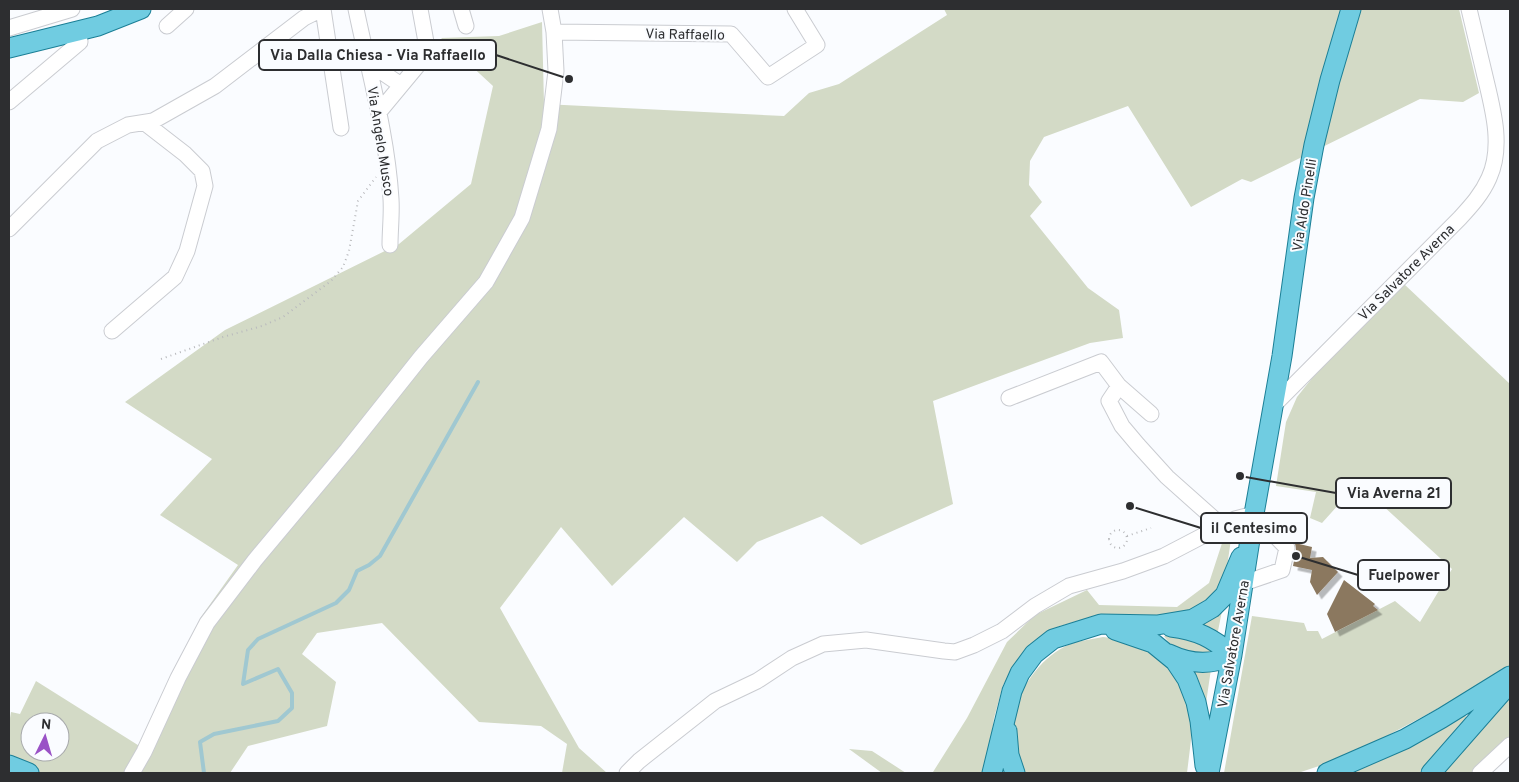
<svg xmlns="http://www.w3.org/2000/svg" width="1519" height="782" font-family="Overpass,sans-serif">
<defs>
<filter id="shadow"><feDropShadow dx="4.5" dy="4.5" stdDeviation="0" flood-color="#0004"/></filter>
</defs>
<rect width="100%" height="100%" fill="#fafcff"/>
<path fill="#d3dac6" fill-rule="evenodd" d="M944 9H1459L1479 93 1463 102 1420 99 1251 182 1242 179 1191 207 1128 106 1044 137 1030 161 1029 185 1042 202 1030 216 1088 288 1119 310 1123 338 1090 343 933 401 953 504 861 545 822 516 757 542 737 562 684 517 612 586 561 527 500 608 579 748 607 773H562L567 744 541 726 479 722 382 623 317 633 302 654 336 682 327 726 248 746 230 773H9V724L11 712 20 714 36 681 141 747 167 689 201 617 238 565 160 515 212 459 125 402 225 330 399 244 471 184 493 86 441 38 499 36 542 22 544 104 784 116 809 93 839 84 947 15ZM30 722H60V752H30Z
M1404 284 1510 384V665L1454 700 1349 756 1298 773H1224L1252 616 1304 623 1307 631H1318L1322 639 1395 601 1420 622 1452 569 1358 483 1322 523 1310 518 1316 492 1276 486 1286 422 1297 397 1317 372Z
M1226 531 1232 532 1226 574 1210 603 1187 615 1157 619 1116 616 1088 618 1060 626 1040 638 1019 660 1003 685 994 718 986 773H929L933 772 967 718 1007 642 1035 615 1087 590 1099 605 1177 607 1209 583Z
M1222 611 1217 636 1196 626Z
M1182 635 1205 644 1211 652C1202 658 1179 653 1172 646 1169 643 1166 639 1164 636Z
M1103 637 1127 640 1147 648 1167 663 1188 695 1192 732 1187 773H1018C1014 755 1011 738 1014 720 1017 688 1045 651 1076 642 1085 640 1094 639 1103 637Z
M1187 667 1211 669 1205 710Z
M1510 691V740L1476 773H1438Z
M1464 715 1468 718 1426 773H1347L1369 764Z
M849 749 872 751 906 773H882Z"/>
<g fill="none" stroke-linecap="round" stroke-linejoin="round">
<path stroke="#a0c8d1" stroke-width="4" d="M204 773 200 742 214 734 278 721 292 708V693L278 669 243 684 248 650 258 639 336 603 349 590 357 571 369 565 380 556 478 382"/>
</g>
<path fill="#8b785e" filter="url(#shadow)" d="M1295 543 1312 547 1310 558 1323 557 1338 572 1317 595 1310 582 1312 570 1293 566 1296 550Z
M1344 580 1375 604 1373 606 1378 610 1335 632 1327 614Z"/>
<g fill="none" stroke-linecap="round" stroke-linejoin="round">
<g stroke="#caccd1" stroke-width="17">
<path id="minor" d="M323 9 341 128
M356 9C369 72 387 134 391 199 392 214 390 230 390 245
M461 9 466 26
M167 26 186 9
M9 28 72 9
M554 32 731 34 768 77 817 45 795 9
M367 62 401 85
M9 102 80 42 79 31
M379 112 428 53 420 9
M9 229 97 141 128 125 153 121 215 86 304 18 322 9
M112 331 175 277 187 251 205 186 202 171 185 154 145 123
M1119 386 1109 401 1122 426 1138 445 1167 477 1222 526
M1009 398 1101 362 1119 386 1151 414
M1273 406 1460 218C1471 206 1482 194 1489 178 1504 145 1492 106 1484 72 1479 51 1474 30 1469 9
M132 773 144 752 178 678 207 623 255 560 347 450 421 357 486 282 522 218 549 129 556 71 554 32 550 9
M627 773 639 761 715 701 757 681 792 658 823 644 866 640 944 651 955 652 974 645 1002 631 1035 606 1069 586 1123 571 1164 556 1235 519 1254 514 1287 548 1282 570 1244 583
M1480 773 1510 745"/>
</g>
<g stroke="#1b7f96" stroke-width="21">
<path id="major" d="M9 48 98 26 141 9
M1171 627C1197 630 1213 638 1232 655
M1115 630 1153 643 1175 661 1187 679 1196 702 1200 721 1205 766
M1169 654C1190 664 1211 666 1232 655
M1007 731 1009 755 1015 773
M9 765 29 773
M992 773 1012 691 1020 673 1034 654 1053 639 1101 624 1157 625 1193 619 1212 608 1225 595 1241 557
M1209 773 1232 655 1254 514 1282 356 1304 198 1314 145 1330 80 1351 9
M1327 773 1405 739 1442 718 1510 676
M1431 773 1509 684"/>
</g>
<path stroke="#b9babd" stroke-width="2" stroke-dasharray="1 4" stroke-linecap="butt" d="M161 359 223 337 262 326 283 317 331 281 343 267 349 251 358 201 376 177
M1109 539a9 9 0 1 1 18 0a9 9 0 1 1-18 0Z
M1127 536 1151 528"/>
<use href="#minor" stroke="#fff" stroke-width="15"/>
<use href="#major" stroke="#70cce1" stroke-width="19"/>
</g>
<g text-anchor="middle" stroke-width="4" stroke-linejoin="round" paint-order="stroke">
<g font-size="14" fill="#2d2e30" stroke="#fafcff">
<text transform="translate(685 34) rotate(1)" y="5">Via Raffaello</text>
<text transform="translate(381 141) rotate(81)" y="5">Via Angelo Musco</text>
<text transform="translate(1304 205) rotate(-81)" y="5">Via Aldo Pinelli</text>
<text transform="translate(1406 272) rotate(-45)" y="5">Via Salvatore Averna</text>
<text transform="translate(1233 644) rotate(-80)" y="5">Via Salvatore Averna</text>
</g>
</g>
<path fill="none" stroke="#2d2e30" stroke-width="2" d="M569 79L496 55M1240 476L1336 493M1130 506L1201 528M1296 556L1358 575"/>
<g fill="#2d2e30" stroke="#fafcff" stroke-width="2">
<circle cx="569" cy="79" r="5"/>
<circle cx="1240" cy="476" r="5"/>
<circle cx="1130" cy="506" r="5"/>
<circle cx="1296" cy="556" r="5"/>
</g>
<g fill="#fafcff" stroke="#2d2e30" stroke-width="2">
<rect x="259" y="40" width="237" height="30" rx="5"/>
<rect x="1336" y="478" width="115" height="30" rx="5"/>
<rect x="1201" y="513" width="106" height="30" rx="5"/>
<rect x="1358" y="560" width="91" height="30" rx="5"/>
</g>
<g font-size="15" text-anchor="middle" font-weight="bold" fill="#2d2e30">
<text x="378" y="60">Via Dalla Chiesa - Via Raffaello</text>
<text x="1394" y="498">Via Averna 21</text>
<text x="1254" y="533">il Centesimo</text>
<text x="1404" y="580">Fuelpower</text>
</g>
<rect width="1519" height="782" fill="none" stroke="#2d2e30" stroke-width="20"/>
<g transform="translate(45 737) rotate(5)"><circle r="24" fill="#fafcff" stroke="#a8aaac"/>
<path d="M0-4L9 19L0 12L-9 19Z" fill="#9a52c6"/>
<text y="-8" font-size="14" font-weight="bold" text-anchor="middle" fill="#2d2e30">N</text>
</g>
</svg>
